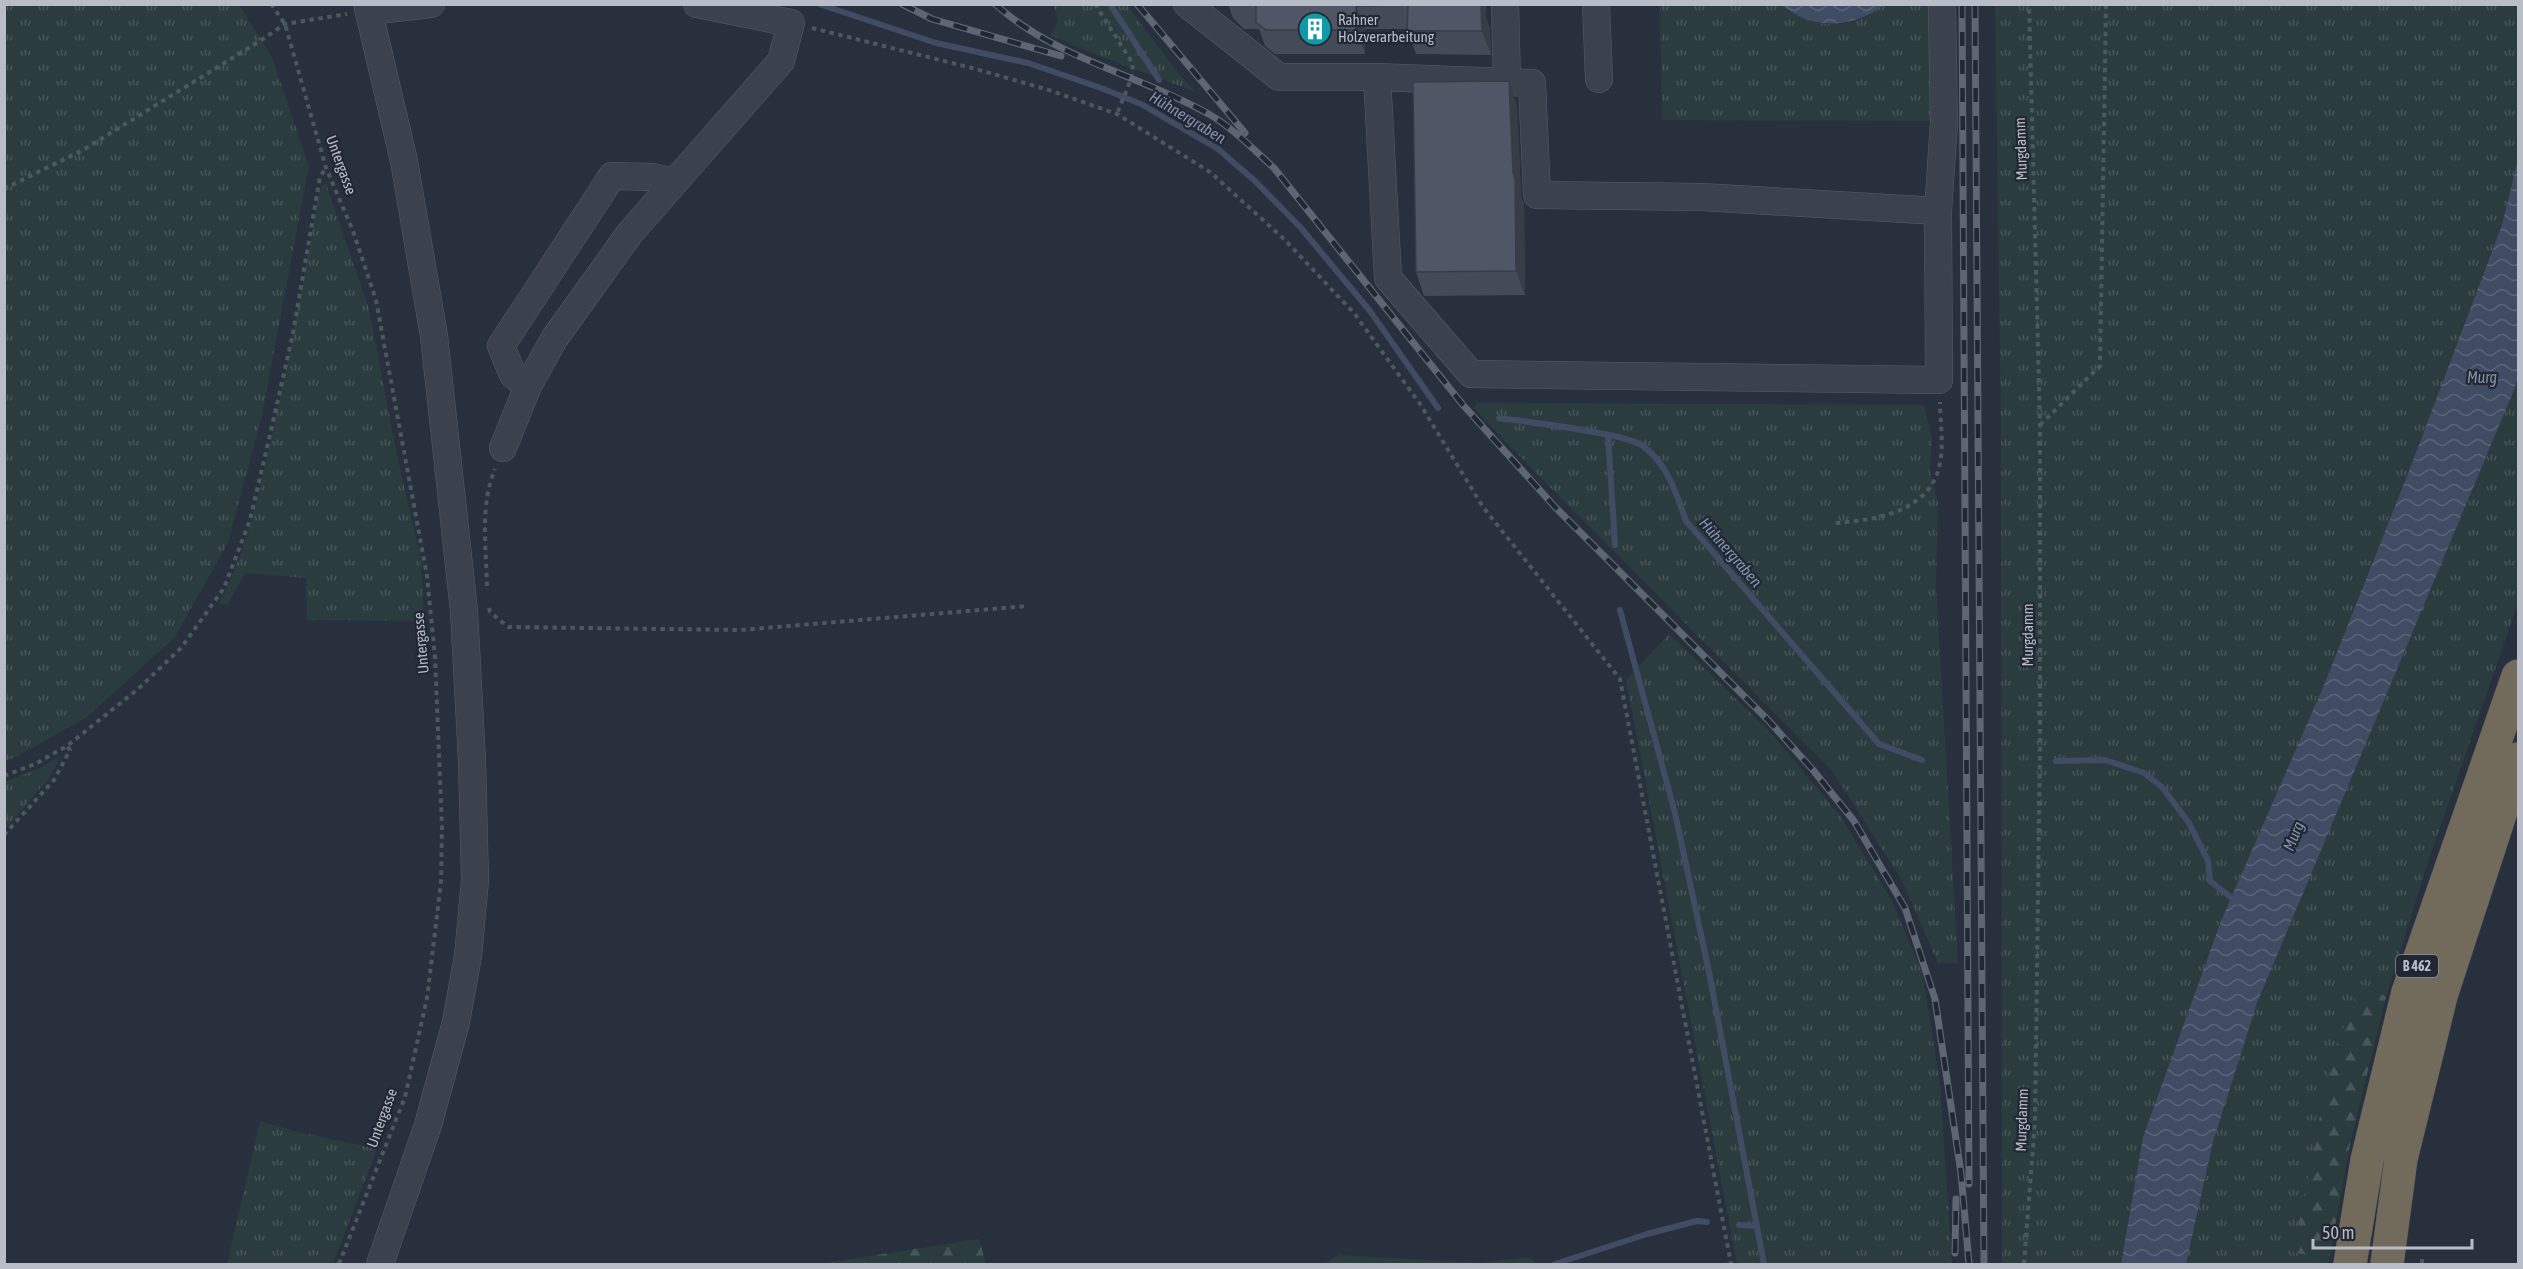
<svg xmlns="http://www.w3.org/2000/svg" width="2523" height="1269" font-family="'Asap Condensed',sans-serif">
<defs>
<pattern id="grass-tufts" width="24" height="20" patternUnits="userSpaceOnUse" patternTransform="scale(1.5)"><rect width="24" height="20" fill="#2b3c3f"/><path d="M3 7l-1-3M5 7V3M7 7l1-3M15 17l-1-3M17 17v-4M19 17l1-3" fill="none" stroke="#485659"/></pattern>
<pattern id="forest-firs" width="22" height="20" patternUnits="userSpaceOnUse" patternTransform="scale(1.5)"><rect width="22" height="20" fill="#2b3c3f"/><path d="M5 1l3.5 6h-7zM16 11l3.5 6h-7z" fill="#485659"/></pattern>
<pattern id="water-waves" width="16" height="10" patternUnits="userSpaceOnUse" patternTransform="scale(1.5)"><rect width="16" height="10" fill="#404c64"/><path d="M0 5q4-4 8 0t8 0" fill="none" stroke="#5a6479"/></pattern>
</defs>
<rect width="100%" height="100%" fill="#282f3d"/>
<path fill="url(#grass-tufts)" d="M5 4 239 5 272 57 309 166 262 415 228 543 174 638 87 717 16 757 5 761Z
M1054 5H1127L1178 73 1196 92 1086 51 1051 35 1058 20Z
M1660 5H1782C1805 24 1836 30 1864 18 1871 15 1877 7 1883 5 1892 2 1924 5 1935 5L1936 121 1662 120Z
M1995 5H2518V159L2502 225 2409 471 2324 685 2221 921 2143 1137 2121 1264H2002L2001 426Z
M326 184 369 309 396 450 421 560 424 621 307 620 306 578 245 573 228 604H219C249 546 261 484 275 422 292 343 306 264 321 185Z
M2518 377V603L2426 868 2386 997 2360 984 2293 1252 2329 1260 2328 1264H2186L2213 1142 2257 1003Z
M1477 403 1924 405 1932 439 1930 472 1938 502 1936 585 1958 963H1938L1901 879 1833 772 1536 473 1474 408Z
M1669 634 1771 733 1841 817 1891 899 1922 972 1940 1083 1952 1264H1737L1626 680Z
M61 755 50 777 5 829V782L42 767Z
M260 1121 294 1131 377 1149 333 1264H227Z
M1339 1255 1481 1263 1530 1257 1537 1264H1324Z"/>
<path fill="url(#forest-firs)" d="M2360 984 2386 997 2351 1140 2329 1260 2293 1252 2331 1060Z
M979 1239 986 1264H819Z"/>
<path fill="url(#water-waves)" d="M1782 5H1884C1853 29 1813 31 1782 5Z
M2518 159V377L2514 390 2257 1003 2213 1142 2186 1264H2121L2143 1137 2221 921 2324 685 2409 471 2502 225Z"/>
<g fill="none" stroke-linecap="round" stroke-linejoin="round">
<path stroke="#404c64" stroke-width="6" d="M819 4 936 43 1028 63 1101 88 1141 104 1218 149 1255 181 1301 228 1370 311 1438 408
M1110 4 1159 80
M1499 418C1526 422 1626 433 1643 446 1668 465 1676 493 1686 521L1879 744 1922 760
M1608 435 1615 545
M1620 610 1675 813 1709 972 1764 1264
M2056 761 2105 760 2144 773 2162 787 2189 823 2208 861 2210 881 2237 902
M1739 1225 1757 1226
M1555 1264 1647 1234 1697 1221 1707 1222"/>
<g stroke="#575d68" stroke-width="28">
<path id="minor" d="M367 4 404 161 434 336 464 611 472 761 475 880 468 956 456 1022 428 1125 380 1264
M1187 4 1279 77H1377L1532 83 1537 195 1702 197 1938 211
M1505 4 1507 82
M1596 4 1599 79
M369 11 431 4
M1377 77 1388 278 1471 374 1939 380 1938 211 1944 122 1942 4
M528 386 513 375 501 346 612 176 653 177 674 182
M503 448 528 386 554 339 630 233 781 61 791 23 697 4"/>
</g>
<g stroke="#444a55" stroke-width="34">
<path id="highway" d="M2350 1264 2367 1160 2408 992 2518 676
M2387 1264 2401 1159 2441 996 2518 759"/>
</g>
<path stroke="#4a595d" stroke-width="4" stroke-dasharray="4.5 4.5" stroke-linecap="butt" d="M271 4 285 24 326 168 353 231 376 300 427 576 435 657 442 827 441 882 427 998 405 1097 339 1264
M1095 4 1133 64 1131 79 1117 114
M812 28 972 68 1049 90 1117 114 1210 172 1284 239 1354 313 1420 404 1483 507 1620 679 1731 1264
M4 189 83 150 260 41 285 24 347 14
M2040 425 2100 366 2106 4
M1836 523C1878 520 1931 511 1940 463 1944 443 1940 421 1940 402
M487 586C486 548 480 504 495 469
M489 608 490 612 508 627 740 630 1028 606
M4 776 35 764 67 746 138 689 181 648 224 588 250 520 272 426 293 333 320 177 326 168
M4 835 54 780 70 750 67 746
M2422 1259V1264
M2024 1264 2035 1121 2040 743V425L2029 4"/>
<use href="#minor" stroke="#3c424d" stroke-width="27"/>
<use href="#highway" stroke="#726a5a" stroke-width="33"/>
<g stroke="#5e6674" stroke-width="7">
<path id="rail" d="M902 4 932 19 1061 56
M995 4C1056 59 1137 74 1207 113 1232 127 1253 149 1274 168L1463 405 1555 507 1768 720 1813 770 1854 821 1905 908 1935 999 1961 1173 1969 1264
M1137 4 1245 133
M1962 4 1969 1184
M1975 4 1984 1264
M1955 1253 1956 1199"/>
</g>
<use href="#rail" stroke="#212733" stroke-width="4.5" stroke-dasharray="14" stroke-linecap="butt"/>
</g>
<path fill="#444b58" d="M1228 4H1486V18L1490 29 1491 55 1416 54 1407 29H1365V54H1275L1265 46 1259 29H1244L1233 18Z
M1517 105 1521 196 1524 204 1525 295 1424 296 1416 272Z"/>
<path fill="#373d47" d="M1477 4H1486V18L1490 29 1491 55 1482 31Z
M1356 6 1365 29V54L1356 30Z
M1509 81 1517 105 1521 196 1524 204 1525 295 1516 271Z"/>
<path fill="#4f5766" stroke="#373d47" stroke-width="1.5" d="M1234 4H1477V5H1481L1482 31H1407L1408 5 1356 6V30H1266L1256 22V5H1235Z
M1509 81 1513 172 1515 180 1516 271 1416 272 1413 82Z"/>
<defs>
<g id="building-disc" transform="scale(1.725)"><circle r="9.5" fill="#0f9aa8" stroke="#212733"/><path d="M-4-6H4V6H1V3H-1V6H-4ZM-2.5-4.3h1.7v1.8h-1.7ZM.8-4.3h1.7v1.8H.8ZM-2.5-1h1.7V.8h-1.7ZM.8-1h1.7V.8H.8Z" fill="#fff"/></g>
</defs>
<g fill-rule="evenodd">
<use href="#building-disc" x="1315" y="29"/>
</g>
<g text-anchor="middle" stroke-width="4.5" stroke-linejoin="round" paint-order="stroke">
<rect fill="#212733" stroke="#8b909b" stroke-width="1.5" x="2396" y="955" width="42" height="22" rx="4.5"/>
<g font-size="14" font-weight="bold" fill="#b8bdc8">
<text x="2417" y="971">B 462</text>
</g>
<g font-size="15" fill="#b8bdc8" stroke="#212733" text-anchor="start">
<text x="1338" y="25">Rahner<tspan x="1338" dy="17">Holzverarbeitung</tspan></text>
</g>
<g font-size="15" fill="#b8bdc8" stroke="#212733">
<text transform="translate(2021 149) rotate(-92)" y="5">Murgdamm</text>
<text transform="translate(341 165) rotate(70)" y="5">Untergasse</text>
<text transform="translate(2028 635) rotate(-90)" y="5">Murgdamm</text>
<text transform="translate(421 643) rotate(-95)" y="5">Untergasse</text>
<text transform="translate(382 1118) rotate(-70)" y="5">Untergasse</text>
<text transform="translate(2022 1120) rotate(-88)" y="5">Murgdamm</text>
</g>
<g font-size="16" font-style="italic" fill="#8391ac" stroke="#212733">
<text transform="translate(1188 117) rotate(31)" y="6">Hühnergraben</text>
<text x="2482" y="383">Murg</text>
<text transform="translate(1731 552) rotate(49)" y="6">Hühnergraben</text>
<text transform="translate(2293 836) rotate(-68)" y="6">Murg</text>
</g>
</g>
<rect width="2523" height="1269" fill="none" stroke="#b8bdc8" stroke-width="12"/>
<path d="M2313 1239v9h159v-9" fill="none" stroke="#b8bdc8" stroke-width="3"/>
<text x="2322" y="1239" font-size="18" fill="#b8bdc8" stroke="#212733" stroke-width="4.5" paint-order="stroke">50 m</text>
</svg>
